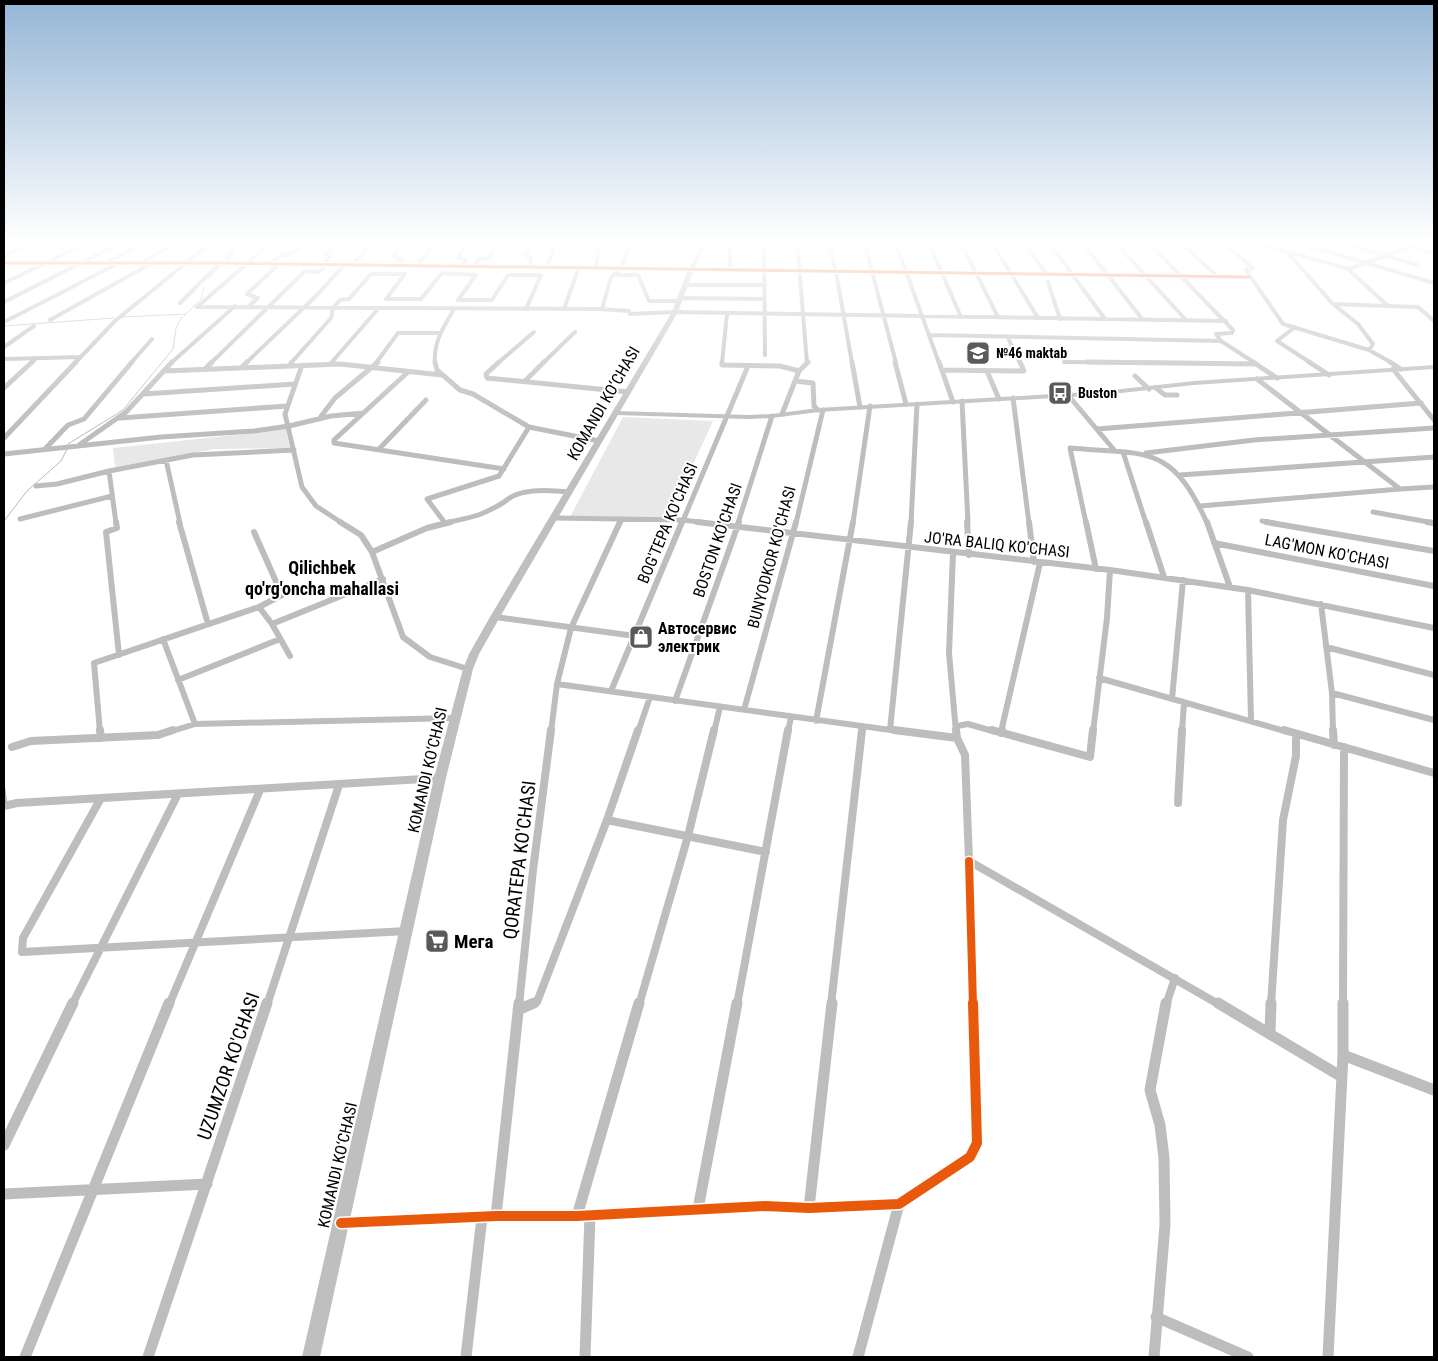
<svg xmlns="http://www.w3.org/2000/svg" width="1438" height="1361" font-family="'Roboto Condensed',sans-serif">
<rect width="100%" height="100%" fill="#fff"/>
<path fill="#e8e8e8" d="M623 417 713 421 669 517H570Z
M285 427 290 448 215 449 115 467 113 448 263 432Z"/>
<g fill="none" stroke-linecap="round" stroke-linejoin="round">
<path stroke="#bababa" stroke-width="1" d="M223 262 232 241
M209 279 220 265
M184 316 201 299 204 287
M123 317 186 314
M4 326 114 318
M68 444 123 410 173 349 176 328 182 317
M4 521 27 491 61 461 67 449"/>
<path stroke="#bababa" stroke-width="2" d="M4 671V687"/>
<path stroke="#bababa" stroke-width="2.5" d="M4 788 6 802"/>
<path stroke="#bdbdbd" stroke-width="4" d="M797 241 807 363
M864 241 896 363
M895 241 939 363
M928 241 961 317
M960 241 998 317
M991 241 1038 318
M1024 241 1046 274
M1050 241V244L1105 319
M1081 241 1143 320
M1114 241 1186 320
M1147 241 1233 330 1232 333 1216 334 1221 341 1255 363
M1179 241 1217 276
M1221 241 1253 268 1246 270 1283 324 1369 350 1392 363
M1251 241 1348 269 1387 305
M1292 241 1434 283
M1335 241 1418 265
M1395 241 1434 253
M829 245 836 272 852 363
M1288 253 1333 304 1358 324 1373 344 1369 350
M4 263H226L1250 277
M106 263 146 241
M141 263 179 241
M226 263 235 246V241
M271 263 280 256 295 252 306 241
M324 264 329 257 326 254 338 241
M353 264 375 241
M397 265 403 259 393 256 406 241
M417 265 437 241
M462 266 466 260 458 257 469 241
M475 266 479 259 489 258 501 241
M529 267 531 258 526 255 532 241
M547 267 556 241
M596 267 600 241
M1348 269 1414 246
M730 271V244L739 243V241
M615 275H638L649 301H680
M1048 282 1060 319
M4 283 91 241
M685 285H765
M681 298 765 299
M386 299H421L442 273 476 275 458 300
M458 300H492L508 275H541L526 309
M4 302 124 241
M180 303 220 263
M1333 304 1418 307 1434 321
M249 306 258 298 247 294 279 264
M197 307 599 309 629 311 630 314 675 312 1226 321
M197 307 273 241
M564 309 579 267
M602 309 611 277 622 267 631 241
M50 320 152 263
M4 322 117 264
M1295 327 1277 341 1311 363
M929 335 1221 341
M1007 336 1020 363
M4 347 34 326
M765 355 764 245 771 241
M4 359 81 357
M1064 362 1207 363
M31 363 36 359
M75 363 115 321 213 241
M131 363 152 339
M171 363 235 306
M211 363 305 271 319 272 326 264
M246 363 315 297 345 264
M291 363 331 318 333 308 340 300 349 299 371 274H405L386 299
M331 363 378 309
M376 363 398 333H440
M435 363C433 343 444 326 454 309
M498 363 534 332
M543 363 575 332
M722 363 727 314"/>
<path stroke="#bdbdbd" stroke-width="5" d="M435 362 437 370 460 390 473 394 529 427 599 441
M499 362 486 374 487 378 628 392
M722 362V365L780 366 799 371
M852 362 860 407
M895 362 906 404
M939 362 953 402
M1087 362 1256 364
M1253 362 1277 378
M1309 362 1329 375
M1390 362 1401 369
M331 364 333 362
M290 365 292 362
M302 365 285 414 302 487 316 506 342 523
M242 367 247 362
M205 369 212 362
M1393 369 1434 420
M942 370 1024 371 1020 362
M164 371 340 364 442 375
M987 371 999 399
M408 372 334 440V443L504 469
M1135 376 1149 389
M525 381 544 362
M795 381 813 383 814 406 818 410
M4 388 32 362
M1156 388 1165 395H1177
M144 394 295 384
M1068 395 1115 451
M1013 398 1029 523
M962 401 968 523
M782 414 799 371 808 362
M120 418 287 406
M319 419 335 398 378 362
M1097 429 1421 403
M4 438 76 362
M79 445 126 412 172 362
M45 449 68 425 84 419 132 362
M379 449 426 400
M1123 452 1146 523
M1146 453 1254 440 1434 428
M4 454 161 437 254 431 289 426 331 416 363 413
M166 460 180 523
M109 471 116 523
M1180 475 1434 457
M36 486 57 484 109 471 193 455 294 450
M1400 489 1434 487
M1200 506 1400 489 1257 379
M1373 512 1434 523
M554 518 683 520 707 523
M20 519 112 496
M1262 521 1274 523
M445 523 427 499 499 476 529 427
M446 523C458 520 470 518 481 514 490 510 500 506 508 499 522 488 552 490 569 492
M620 523 621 520
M682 523 748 366
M738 523 772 416
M796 523 823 410
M853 523 870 406
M911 523 917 404
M1086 523 1070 448C1147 455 1171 443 1207 523"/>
<path stroke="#bdbdbd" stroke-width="6" d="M116 522 117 528 106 532 119 655
M179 522 208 624
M340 522 361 535 372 552 403 637 430 657 468 669
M697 522 1110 570 1248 590 1434 628
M967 522 969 555
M1029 522 1034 562
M1086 522 1096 569
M1146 522 1164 577
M1207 522 1230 587
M1266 522 1434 551
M1427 522 1434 523
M1214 543 1434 586
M372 552 427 528 451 522
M953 553 949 653 956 732
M1248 590 1251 721
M1321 604 1332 693 1333 732
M259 607 272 624 290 656
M495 617 635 636
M272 624 383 579
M163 639 195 724
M1326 647 1434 675
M1099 678 1288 732
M178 680 280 639
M557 684 905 732
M611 691 682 522
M1332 693 1434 720
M1172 699 1183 580
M675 701 739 522
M744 710 796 522
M816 721 853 522
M957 726 968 724 996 732
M890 730 911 522
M100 732 94 663 259 607 282 595 254 532
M169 732 195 724 455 718
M551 732 557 684 571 628 620 522
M638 732 650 697
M714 732 720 707
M788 732 791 717
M861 732 862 727
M1001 732 1040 563
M1093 732 1107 618 1110 570
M1182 732 1184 703"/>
<path stroke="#bdbdbd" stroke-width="8" d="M100 730 101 738
M894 730 957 738
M956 730 957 738 965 755 969 861 1220 1005
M992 730 1090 757 1093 730
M1284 730 1434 773
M1333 730 1334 745
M1001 733 1002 730
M12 747 31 741 158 735 173 730
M101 798 23 938 22 952 407 931
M1178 803 1182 730
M4 806 17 803 440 778
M607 820 766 852
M969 861 973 1005
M72 1005 178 794
M169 1005 260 790
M267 1005 339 785
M519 1005 533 870 551 730
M531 1005 537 1002 607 820 638 730
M639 1005 688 836 714 730
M737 1005 788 730
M831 1005 862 730
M1166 1005 1175 978
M1271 1005 1283 820 1296 756V734
M1343 1005 1344 747"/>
<path stroke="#bdbdbd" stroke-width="11" d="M1218 1003 1342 1077
M518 1010 534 1003
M1270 1033 1271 1003
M1343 1055 1434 1090
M4 1145 73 1003
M4 1194 207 1184
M809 1208 832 1003
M698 1209 737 1003
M496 1216 519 1003
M577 1216 639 1003
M341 1223 496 1216H577L765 1206 809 1208 899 1204 970 1157 977 1143 973 1003
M1156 1317 1248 1357
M25 1357 169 1003
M148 1357 267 1003
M466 1357 482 1217
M585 1357 590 1215
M858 1357 899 1204
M1154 1357 1165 1225 1164 1158 1160 1125 1150 1090 1166 1003
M1328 1357 1343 1055V1003"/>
<path fill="#bdbdbd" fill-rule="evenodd" d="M1434 365V369L1194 385 1103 395 818 412 772 418 748 419 616 415 613 413 616 411 748 415 772 414 818 408 1103 391 1194 381Z"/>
<path fill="#bfbfbf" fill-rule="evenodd" d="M33 241H39L4 258V255Z
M705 241H709L694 269 678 312 500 617 479 654 473 669 446 778 320 1357H302L434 778 463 669 469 654 490 617 672 312 688 269Z"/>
<g stroke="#fff" stroke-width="5">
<path id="cycleway-far2" d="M4 263H226L1250 277"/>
</g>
<g stroke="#fff" stroke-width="11">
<path id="cycleway-far1" d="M969 861 973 1005"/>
</g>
<g stroke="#fff" stroke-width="13">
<path id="cycleway" d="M341 1223 496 1216H577L765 1206 809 1208 899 1204 970 1157 977 1143 973 1003"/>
</g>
<use href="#cycleway-far2" stroke="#e8590c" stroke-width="3"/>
<use href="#cycleway-far1" stroke="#e8590c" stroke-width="8"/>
<use href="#cycleway" stroke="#e8590c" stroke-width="10"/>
</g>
<linearGradient id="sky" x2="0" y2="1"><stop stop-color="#95b6d6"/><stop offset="0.56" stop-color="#fff"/><stop offset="1" stop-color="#fff" stop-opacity="0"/></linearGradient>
<rect width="1438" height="431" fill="url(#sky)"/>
<defs>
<g id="school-square" transform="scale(1.25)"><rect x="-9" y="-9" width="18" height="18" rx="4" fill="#595959" stroke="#fff"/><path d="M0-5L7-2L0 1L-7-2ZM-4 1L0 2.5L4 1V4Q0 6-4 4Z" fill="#fff"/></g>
<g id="bus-square" transform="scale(1.25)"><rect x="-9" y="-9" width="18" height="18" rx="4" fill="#595959" stroke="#fff"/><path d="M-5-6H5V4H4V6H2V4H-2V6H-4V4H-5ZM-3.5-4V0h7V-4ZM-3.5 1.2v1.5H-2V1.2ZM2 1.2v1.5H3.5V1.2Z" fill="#fff"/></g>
<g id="shop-square" transform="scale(1.25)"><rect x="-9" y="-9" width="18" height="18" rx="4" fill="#595959" stroke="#fff"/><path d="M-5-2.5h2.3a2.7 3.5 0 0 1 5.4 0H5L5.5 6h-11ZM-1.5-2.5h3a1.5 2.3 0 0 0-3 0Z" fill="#fff"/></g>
<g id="supermarket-square" transform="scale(1.25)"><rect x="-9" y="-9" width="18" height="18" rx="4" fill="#595959" stroke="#fff"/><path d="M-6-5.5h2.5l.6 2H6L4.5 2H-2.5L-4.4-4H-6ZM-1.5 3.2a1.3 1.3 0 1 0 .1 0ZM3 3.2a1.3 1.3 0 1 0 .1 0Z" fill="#fff"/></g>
</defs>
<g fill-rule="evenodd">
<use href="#school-square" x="978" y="353"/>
<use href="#bus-square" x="1060" y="393"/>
<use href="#shop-square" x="641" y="637"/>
<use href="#supermarket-square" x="437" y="941"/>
</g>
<g text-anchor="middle" stroke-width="4" stroke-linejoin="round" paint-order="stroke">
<g font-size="14" font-weight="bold" fill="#000" stroke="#fff" text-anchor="start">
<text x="996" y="358">№46 maktab</text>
<text x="1078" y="398">Buston</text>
</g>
<g font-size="16" fill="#000" stroke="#fff">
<text transform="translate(603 403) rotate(-60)" y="6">KOMANDI KO‘CHASI</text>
<text transform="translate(667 523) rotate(-67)" y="6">BOG'TEPA KO'CHASI</text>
<text transform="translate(717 540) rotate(-71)" y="6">BOSTON KO'CHASI</text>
<text transform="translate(997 544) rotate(6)" y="6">JO'RA BALIQ KO'CHASI</text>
<text transform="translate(1327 551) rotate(11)" y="6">LAG'MON KO'CHASI</text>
<text transform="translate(771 557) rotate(-75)" y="6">BUNYODKOR KO'CHASI</text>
<text transform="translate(427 770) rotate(-77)" y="6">KOMANDI KO‘CHASI</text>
<text transform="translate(337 1165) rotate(-77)" y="6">KOMANDI KO‘CHASI</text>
</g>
<g font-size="16" font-weight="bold" fill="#000" stroke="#fff" text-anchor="start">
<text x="658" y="634">Автосервис<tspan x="658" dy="18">электрик</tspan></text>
</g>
<g font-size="18" font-weight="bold" fill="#000" stroke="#fff">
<text x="322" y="574">Qilichbek<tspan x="322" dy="21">qo'rg'oncha mahallasi</tspan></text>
</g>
<g font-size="19" fill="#000" stroke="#fff">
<text transform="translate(519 860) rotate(-83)" y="7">QORATEPA KO'CHASI</text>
<text transform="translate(228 1066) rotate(-71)" y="7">UZUMZOR KO'CHASI</text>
</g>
<g font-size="19" font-weight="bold" fill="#000" stroke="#fff" text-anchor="start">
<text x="454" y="948">Мега</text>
</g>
</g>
<rect width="1438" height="1361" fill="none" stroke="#000000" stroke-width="10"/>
</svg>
